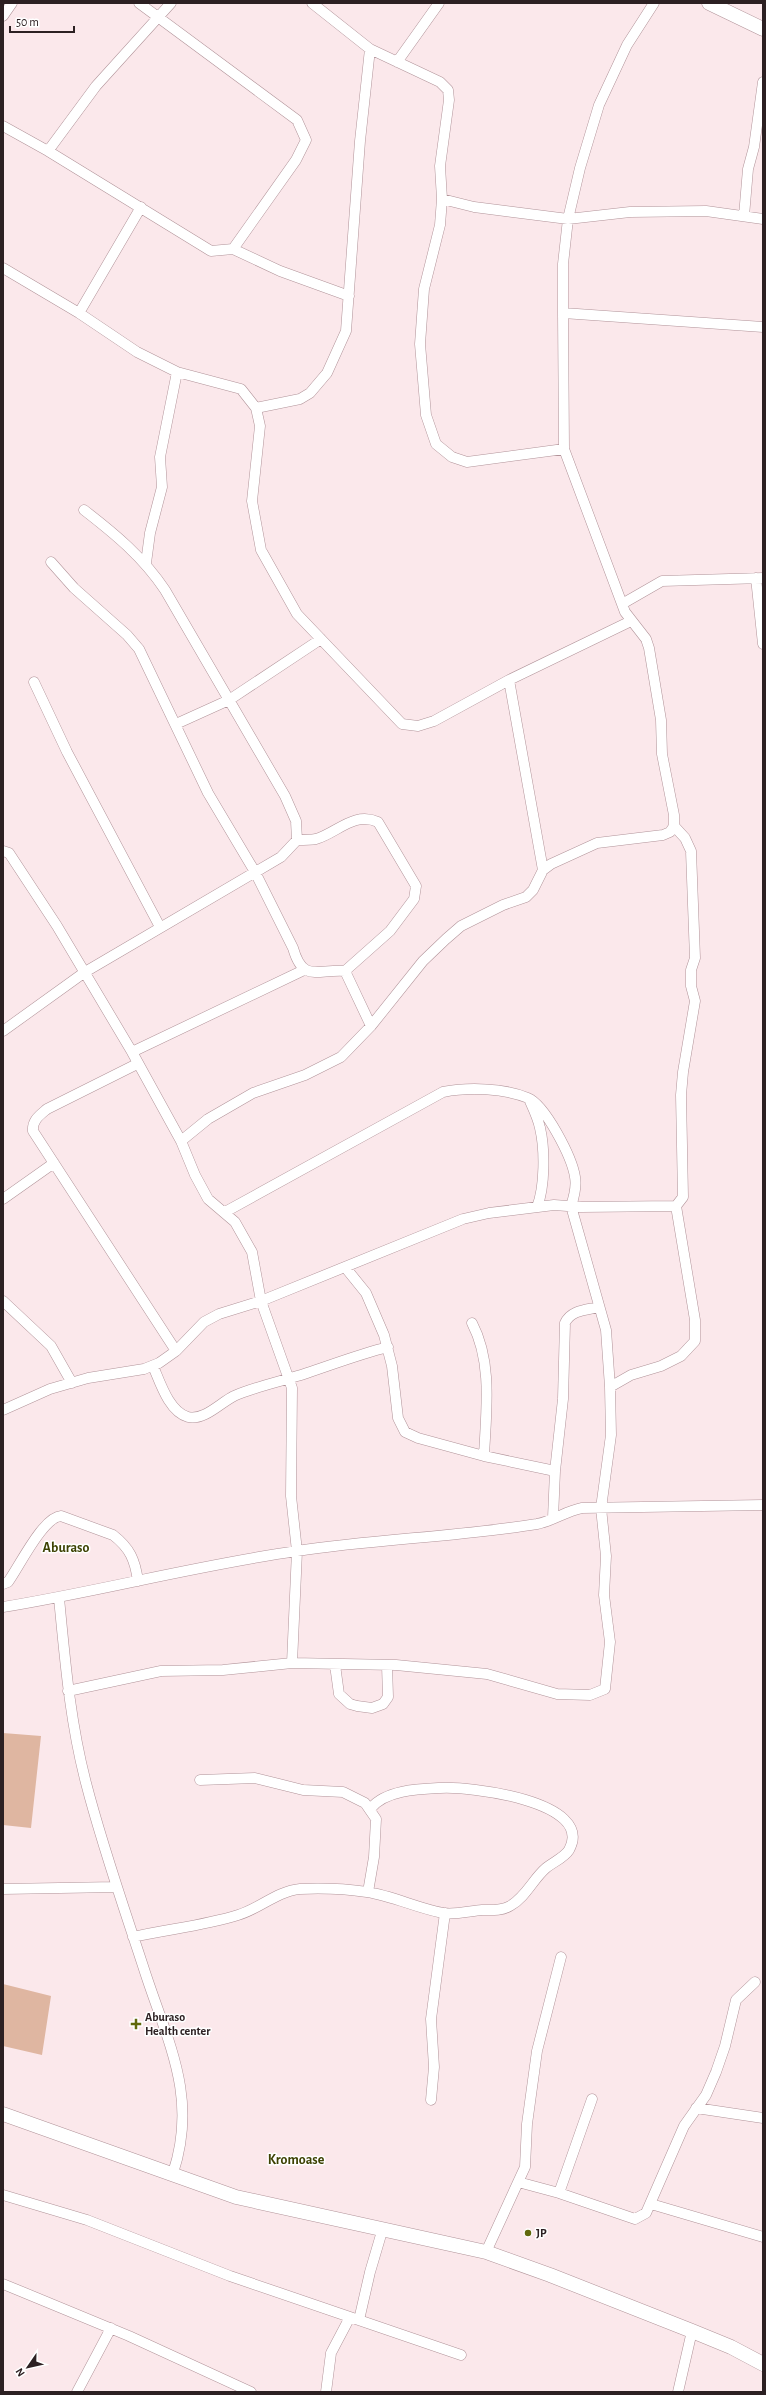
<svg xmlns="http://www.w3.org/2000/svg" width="766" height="2395" font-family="'Alegreya Sans',sans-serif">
<rect width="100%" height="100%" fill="#fbe8eb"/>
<path fill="#dfb6a1" d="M3 1733 41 1736 31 1828 3 1825Z
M3 1984 51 1996 42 2055 3 2046Z"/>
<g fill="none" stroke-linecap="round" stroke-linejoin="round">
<g stroke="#b19399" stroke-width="11">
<path id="street" d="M139 3 297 120 306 140 296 160 233 249
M312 3 370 49 440 82 448 90 449 100 440 166 442 199 440 225 424 289 420 344 426 415 436 444 452 457 467 462 564 449
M3 16 12 3
M397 62 439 3
M3 126 48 151 211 251 233 249 280 271 349 296
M48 151 96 86 171 3
M442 199 474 207 568 219 630 212 706 211 763 219
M744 216 748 169 754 147 763 82
M3 268 79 313 137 352 177 372 241 389 256 408 260 426 252 501 261 550 297 614 402 724 418 726 434 721 509 680 631 621
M79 313 141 207
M563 313 763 327
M256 408 300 399 310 393 327 373 346 331 360 141 370 49
M51 562 74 588 127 635 139 649 208 793 255 872 293 948C303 983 317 969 345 971L371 1026
M146 563 150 533 162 487 160 457 177 372
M756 578 763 644
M622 604 662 581 763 578
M509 680 543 870
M34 682 67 752 160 927
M176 724 229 700 321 639
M297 840C303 840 310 840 316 839 337 833 354 811 378 822L416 886 414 899 390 931 345 971
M3 851 9 853 57 926 132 1052 181 1141 195 1175 208 1199 235 1222 252 1252 261 1301 292 1388 291 1496 297 1551 292 1663
M3 1031 85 972 281 857 297 840 296 821 285 796 165 590C143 557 115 534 84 510
M132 1052 304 970
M137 1064 47 1109C40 1115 32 1120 33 1131L176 1351
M529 1099C533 1108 538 1118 540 1128 545 1149 545 1187 537 1207
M181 1141 208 1119 253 1093 305 1075 341 1057 371 1026 423 961 446 939 461 926 503 905 526 897 533 890 543 870 551 864 597 843 663 835 670 832 674 826V815L662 754 661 720 649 648 646 639 625 612 564 449 563 313V264L568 219 580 168 599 105 627 45 654 3
M3 1199 54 1163
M345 1267 366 1293 384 1335 392 1366 398 1418 405 1432 418 1438 484 1456 555 1471 553 1518
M3 1301 51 1346 72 1383
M472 1323C493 1363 486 1412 484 1456
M153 1366C160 1382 169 1412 188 1417 204 1421 220 1403 234 1396 257 1386 283 1381 307 1373 334 1364 360 1354 388 1347
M610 1387 631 1375 661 1366 681 1356 695 1341V1320L676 1206
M3 1410 50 1389 88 1378 144 1369 159 1363 176 1351 204 1322 219 1314 261 1301 463 1219 489 1213 554 1205 581 1207 676 1206 683 1197 681 1095 683 1072 695 1001 691 986V970L695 958 691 851 685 838 674 826
M555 1471 563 1399 565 1323C571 1310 586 1310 599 1307
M3 1584 8 1582C19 1567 43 1517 61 1516L113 1535C130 1548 135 1560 138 1581
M59 1598C65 1660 70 1722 86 1783 102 1845 123 1905 143 1966 166 2039 199 2095 173 2173
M3 1607C101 1591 198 1565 297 1551 376 1539 457 1537 537 1524 553 1521 566 1511 582 1508L763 1505
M335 1665 339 1694 350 1704 357 1706 372 1708 383 1704 388 1697 387 1665
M68 1691 161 1671 223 1670 292 1663 396 1665 487 1674 557 1694 590 1695 605 1689 610 1642 604 1595 606 1556 601 1508 611 1435 610 1387 606 1330 571 1206C574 1197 577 1187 575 1177 572 1157 545 1105 528 1098 504 1088 468 1087 443 1092L225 1212
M200 1780 255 1778 303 1790 343 1792 365 1803 376 1819 374 1857 368 1892
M3 1889 116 1887
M133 1937C168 1929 203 1926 238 1915 259 1909 277 1891 300 1889 321 1888 346 1889 367 1892 393 1896 417 1908 443 1913 455 1915 470 1911 482 1910 491 1910 501 1911 510 1906 526 1897 533 1879 546 1868 553 1862 564 1858 569 1850 596 1801 468 1786 440 1788 418 1789 386 1790 371 1808
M431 2100 434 2067 431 2019 445 1913
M696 2108 763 2118
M518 2182 559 2193 635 2219 646 2213 684 2126 706 2095 716 2072 725 2046 736 2000 755 1982
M559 2193 592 2099
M3 2195 87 2220 230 2276 461 2355
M651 2204 763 2237
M486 2252 525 2167 527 2124 537 2051 561 1957
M3 2284 129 2336 251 2392
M359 2320 370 2272 383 2228
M77 2392 111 2328
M326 2392 331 2353 350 2317
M678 2392 692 2331"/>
</g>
<g stroke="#b19399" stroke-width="15">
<path id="secondary" d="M709 3 763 29
M3 2114 236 2197 486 2252 550 2275 692 2331 731 2347 763 2364"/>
</g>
<use href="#street" stroke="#fff" stroke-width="10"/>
<use href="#secondary" stroke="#fff" stroke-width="14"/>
</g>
<g fill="#61690c" stroke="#fff" stroke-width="1.5">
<path d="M134 2018h4v4h4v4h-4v4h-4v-4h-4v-4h4z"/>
<circle cx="528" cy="2233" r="4"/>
</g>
<g text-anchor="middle" stroke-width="3" stroke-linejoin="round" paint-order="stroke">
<g font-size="12" font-weight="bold" fill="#2c2022" stroke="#fff" text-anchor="start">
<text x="145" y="2021">Aburaso<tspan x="145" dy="14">Health center</tspan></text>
<text x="536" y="2237">JP</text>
</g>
<g font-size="14" font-weight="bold" fill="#3d4203" stroke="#fff">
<text x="66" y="1552">Aburaso</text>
<text x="296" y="2164">Kromoase</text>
</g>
</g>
<rect width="766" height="2395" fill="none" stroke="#2c2022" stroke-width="8"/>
<g transform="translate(28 2367) rotate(236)" stroke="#ffffff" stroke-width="3" paint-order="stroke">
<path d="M0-3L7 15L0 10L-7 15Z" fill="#2c2022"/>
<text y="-6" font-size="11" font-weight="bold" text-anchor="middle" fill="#2c2022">N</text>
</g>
<path d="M10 26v6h64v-6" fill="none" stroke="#2c2022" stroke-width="2"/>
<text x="16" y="26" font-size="12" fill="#2c2022" stroke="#ffffff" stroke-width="3" paint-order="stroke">50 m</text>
</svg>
